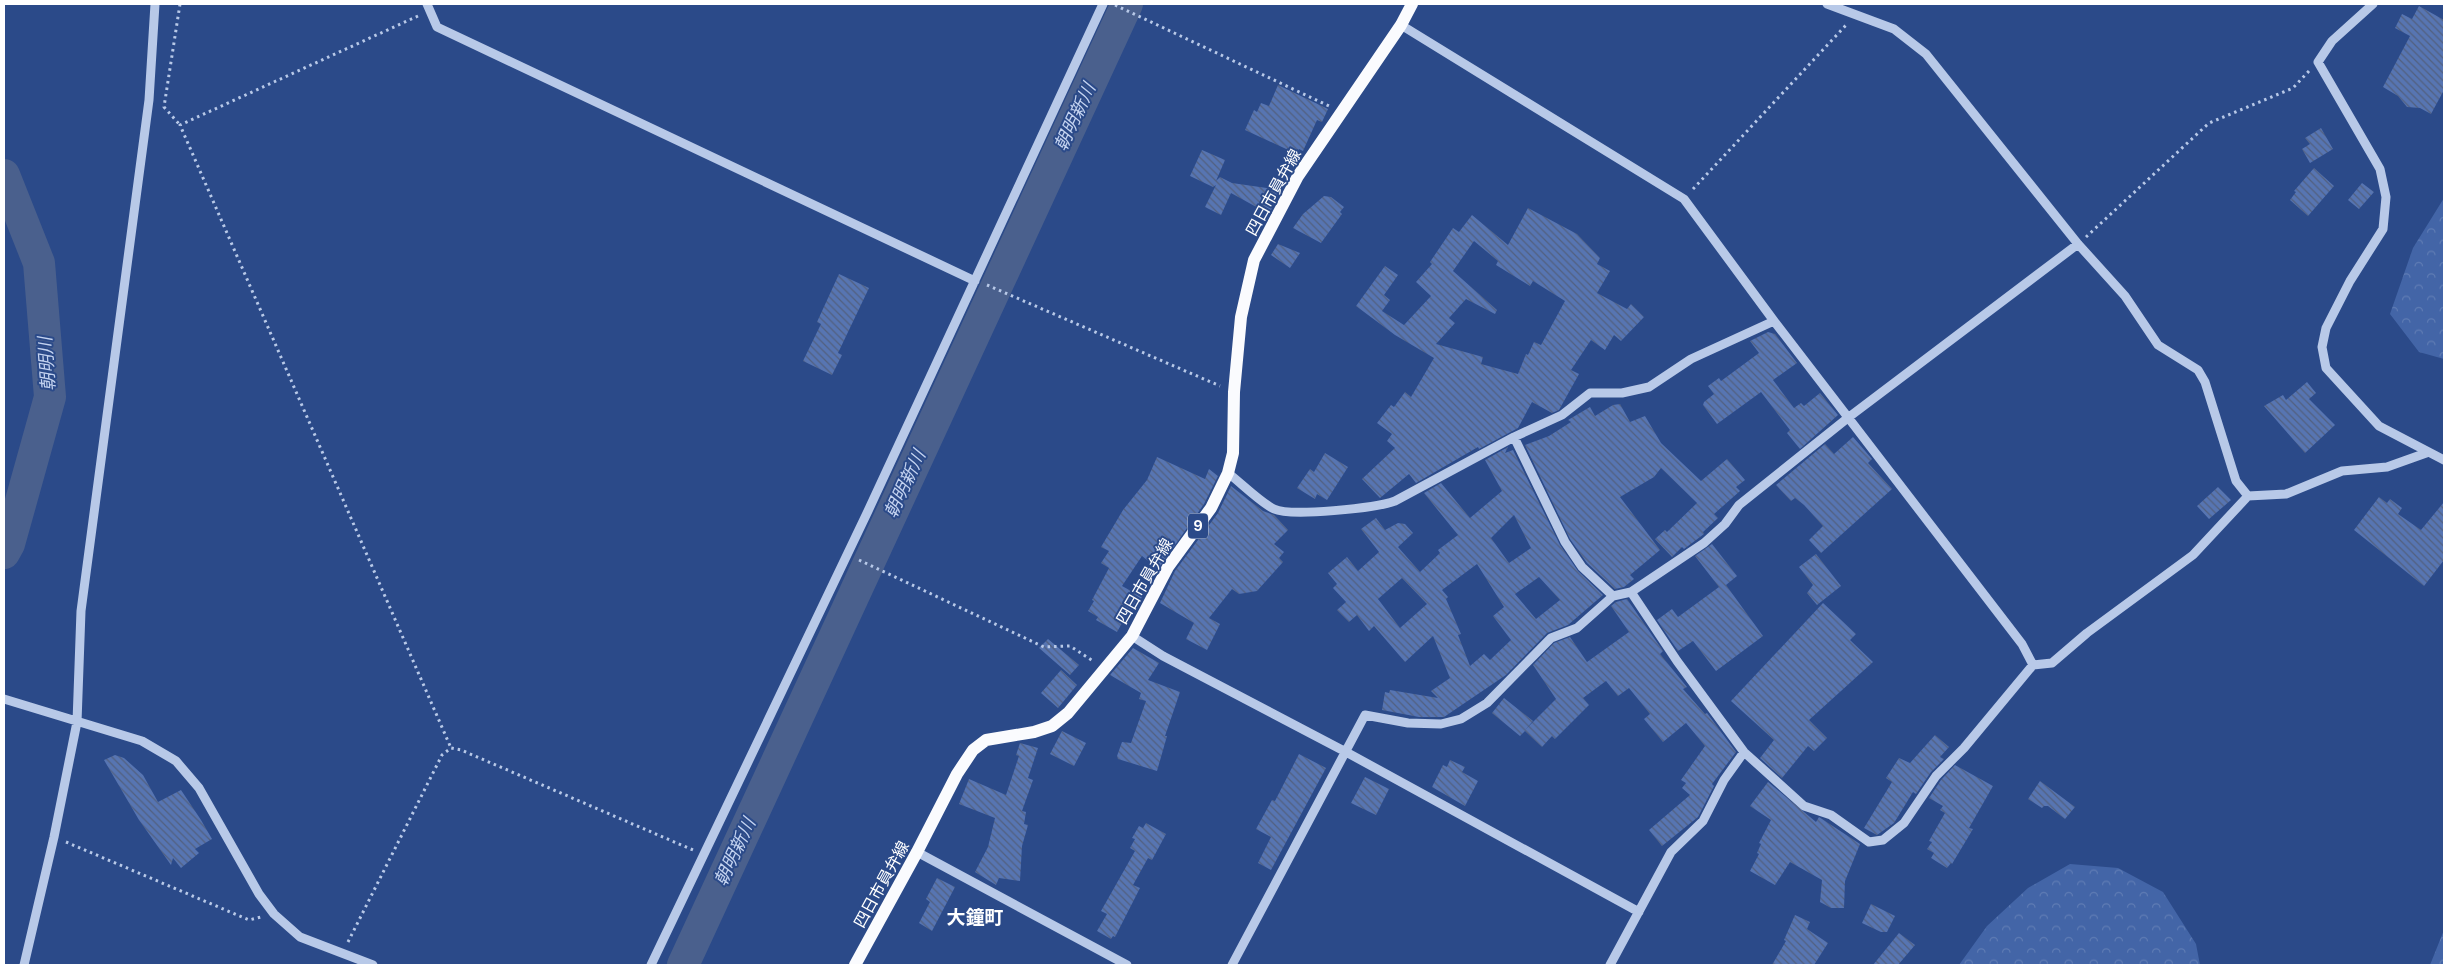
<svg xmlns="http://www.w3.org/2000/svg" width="2448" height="969" font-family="'DM Sans','Noto Sans JP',sans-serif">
<defs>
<pattern id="forest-crowns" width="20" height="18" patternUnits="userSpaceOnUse" patternTransform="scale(1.25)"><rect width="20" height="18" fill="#4365a7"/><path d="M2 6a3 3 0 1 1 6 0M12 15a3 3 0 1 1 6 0" fill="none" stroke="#5f7cb4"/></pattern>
<pattern id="building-back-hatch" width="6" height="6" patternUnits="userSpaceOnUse" patternTransform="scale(1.25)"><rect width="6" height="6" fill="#5775b2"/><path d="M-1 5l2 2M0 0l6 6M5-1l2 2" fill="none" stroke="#52607f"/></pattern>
</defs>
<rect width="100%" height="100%" fill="#2b4a89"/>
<path fill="url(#forest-crowns)" d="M2444 198V359L2419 352 2390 314 2413 248Z
M2070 864 2118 868 2163 892 2196 944 2200 965H1959L1987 926 2028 888Z
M2444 930V965H2430Z"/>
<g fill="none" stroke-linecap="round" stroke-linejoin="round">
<path stroke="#4a608d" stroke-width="32" d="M4 175 39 263 50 397 9 544 4 553
M683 965 1127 4"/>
</g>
<path fill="url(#building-back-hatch)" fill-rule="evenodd" d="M2419 6 2444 20V90L2431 114 2420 108 2407 107 2398 96 2383 87 2410 36 2395 28 2402 14 2412 19Z
M1278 85 1328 109 1322 122 1317 120 1303 151 1299 149 1297 154 1245 130 1254 110 1257 112 1261 103 1269 106Z
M2321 128 2333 149 2310 163 2302 149 2310 144 2305 138Z
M1202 150 1225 160 1216 181 1220 177 1232 183 1281 190 1269 214 1231 193 1221 215 1205 207 1216 185 1213 187 1190 176Z
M2314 168 2334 186 2308 216 2290 200 2296 192 2294 191Z
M2362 183 2374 192 2359 209 2348 200Z
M1324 196 1331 197 1344 207 1340 212 1342 214 1321 243 1293 228 1303 214Z
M1528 208 1577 234 1600 258 1597 264 1610 271 1597 293 1627 309 1631 304 1644 317 1621 341 1614 335 1605 350 1591 340 1571 370 1579 374 1559 410 1552 413 1532 402 1518 428 1479 449 1478 447 1416 483 1409 474 1380 498 1362 479 1395 448 1387 441 1392 434 1377 423 1391 405 1394 407 1405 392 1411 397 1434 358 1395 335 1356 306 1385 266 1398 275 1384 295 1390 300 1382 311 1404 325 1431 296 1416 282 1432 264 1430 262 1453 228 1459 232 1472 215 1508 245ZM1474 241 1498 261 1496 265 1530 286 1533 281 1565 301 1541 345 1534 342 1528 355 1526 354 1518 374 1481 364 1483 357 1436 344 1455 323 1449 318 1466 299 1495 314 1497 310 1453 271Z
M1278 244 1300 253 1290 268 1271 255Z
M839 274 869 288 838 353 842 355 832 375 803 361 821 324 817 322Z
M1768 332 1775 334 1797 363 1773 380 1794 408 1801 403 1804 406 1820 393 1838 415 1800 449 1787 433 1790 430 1761 392 1717 424 1703 405 1704 402 1714 394 1708 386 1719 378 1721 381 1759 353 1750 341Z
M2307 382 2316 393 2309 399 2335 425 2305 453 2264 406 2283 395 2286 400Z
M1620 404 1630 422 1645 416 1661 443 1701 481 1727 459 1745 480 1736 487 1740 491 1714 514 1718 518 1703 532 1704 534 1684 549 1682 547 1672 557 1655 539 1665 530 1667 532 1697 503 1661 468 1654 477 1620 497 1660 550 1630 575 1634 579 1624 587 1615 589 1587 563 1570 539 1525 445 1549 436 1571 422 1568 420 1590 407 1595 416 1613 405Z
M1853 437 1872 459 1868 463 1892 489 1821 553 1809 540 1823 526 1804 505 1795 498 1791 501 1776 485 1825 444 1834 454Z
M1508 447 1505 453 1513 450 1560 545 1578 571 1603 595 1568 625 1547 633 1506 675 1444 717H1419L1382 710 1385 692 1389 693 1390 690 1438 698 1431 691 1450 678 1433 636 1405 662 1374 626 1369 631 1357 615 1349 622 1337 610 1346 602 1333 588 1337 584 1328 573 1347 557 1358 571 1379 552 1361 529 1376 518 1385 530 1398 523 1405 524 1413 533 1398 547 1420 572 1440 553 1438 550 1458 535 1424 493 1441 483 1470 518 1502 491 1485 460ZM1514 515 1531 548 1509 563 1491 538ZM1477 564 1504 607 1493 616 1511 640 1490 660 1484 654 1470 666 1458 635 1461 634 1446 599 1448 597 1442 590ZM1539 577 1560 600 1536 619 1515 594ZM1402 578 1427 604 1400 628 1378 599Z
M1325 453 1348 467 1327 500 1317 494 1315 499 1297 488 1310 469 1314 472Z
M1157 457 1205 479 1209 469 1218 476 1204 504 1158 569 1142 556 1122 586 1142 597 1134 611 1130 609 1117 632 1096 620 1098 617 1088 611 1094 601 1092 600 1109 568 1101 563 1109 551 1101 547 1123 510 1147 480Z
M1231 486 1263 511 1274 515 1288 530 1274 544 1284 552 1279 558 1283 562 1257 591 1239 594 1232 589 1209 618 1220 624 1207 650 1186 639 1194 623 1160 603 1175 571 1218 513Z
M2218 487 2231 500 2209 519 2197 506Z
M2379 497 2387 503 2390 499 2402 508 2398 514 2421 530 2444 502V560L2424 586 2354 530Z
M1712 544 1737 576 1726 585 1763 636 1716 671 1693 641 1678 651 1657 620 1672 609 1678 617 1719 587 1695 556Z
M1816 554 1841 586 1817 605 1807 593 1813 585 1799 567Z
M1627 599 1663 651 1660 654 1687 687 1683 689 1705 714 1707 713 1736 752 1712 784 1714 786 1698 817 1662 846 1649 830 1690 795 1682 788 1686 783 1681 780 1705 746 1686 723 1663 742 1644 719 1650 714 1629 688 1618 696 1606 681 1583 698 1589 705 1555 739 1552 736 1542 747 1525 731 1520 736 1492 713 1504 698 1533 721 1525 730 1556 699 1533 665 1554 643 1570 637 1587 662 1629 632 1611 606 1616 602Z
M1823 603 1856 634 1850 640 1873 662 1809 720 1827 738 1814 751 1808 746 1782 778 1760 758 1774 740 1731 701Z
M1048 639 1079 665 1070 675 1039 648Z
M1133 648 1159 663 1148 680 1180 692 1165 736H1167L1157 771 1118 759 1117 756 1122 742 1131 743 1146 701 1139 699 1141 693 1110 675Z
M1061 670 1077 685 1058 708 1041 693Z
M1062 731 1086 743 1074 766 1050 754Z
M1935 735 1949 747 1940 757 1944 759 1931 772 1916 794 1913 792 1894 823 1877 835 1864 828 1892 782 1886 778 1899 758 1910 763Z
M1020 743 1038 748 1028 778 1033 780 1022 811 1026 812 1024 824 1028 825 1022 846 1020 881 999 878 996 885 975 872 988 847 995 818 959 804 969 779 1006 795 1019 756 1016 755Z
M1299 754 1326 768 1271 870 1258 863 1271 837 1256 829 1272 800 1275 801Z
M115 755 124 758 143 775 158 802 181 790 201 820 212 839 195 849 199 853 181 868 173 858 171 865 139 820 104 760Z
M1450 760 1465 767 1462 772 1478 781 1465 806 1432 787 1443 765 1447 767Z
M1955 765 1993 786 1969 828 1973 829 1952 864 1951 863 1947 868 1931 858 1934 853 1927 849 1932 842 1929 841 1945 813 1940 810 1943 806 1929 798 1941 780Z
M1365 777 1389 789 1376 815 1351 803Z
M2040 781 2075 807 2065 819 2048 806H2044L2042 808 2028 799Z
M1768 782 1816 822 1819 817 1860 844 1845 881 1844 908H1831L1820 902 1822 880 1790 862 1775 885 1750 871 1759 854 1757 853 1761 844 1759 843 1771 820 1750 806Z
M1146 823 1166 834 1152 860 1148 858 1133 885 1140 888 1115 937 1113 936 1111 939 1097 931 1107 914 1101 911 1135 851 1130 848 1135 839 1132 838 1139 826 1143 828Z
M937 878 955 887 932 931 919 923 930 902 926 899Z
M1871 904 1895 916 1887 932H1881L1862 923Z
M1795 915 1810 922 1807 929 1828 943 1814 965H1772L1786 941 1784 940Z
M1899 933 1915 945 1898 965H1873Z"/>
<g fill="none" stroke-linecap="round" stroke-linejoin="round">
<path stroke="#b8c9e8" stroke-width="3" stroke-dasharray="2.5 4" stroke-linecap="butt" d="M180 4 164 107 180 125
M1115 5 1329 106
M418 16 180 125 451 748
M1693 189 1847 24
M2086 237 2209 123 2293 88 2309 71
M987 285 1220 386
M859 560 1044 647 1070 646 1093 661
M66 842 249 920 261 917
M348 942 442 755 451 748 461 750 693 850"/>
<path stroke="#b8c9e8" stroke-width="9" d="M427 4 437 27 975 281
M1827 4 1894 29 1926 54 2078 244 2125 296 2158 345 2198 370 2205 382 2236 481 2248 496
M2373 4 2332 41 2318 62 2380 169 2386 197 2383 229 2350 281 2326 328 2322 347 2326 368 2379 426 2444 460
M1401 25 1684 199 1774 321 2022 644 2033 665
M1514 437 1565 542 1582 567 1613 596
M1228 473C1240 482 1261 503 1274 509 1291 517 1376 508 1395 501L1514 437 1562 415 1590 393H1622L1649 387 1691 359 1774 321
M1631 592 1677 661 1744 752 1804 806 1831 815 1869 842 1883 840 1904 823 1936 776 1964 748 2033 665 2052 663 2087 633 2193 555 2248 496 2286 494 2342 471 2387 467 2429 452
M1132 636 1163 656 1346 752 1639 912
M4 699 142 741 176 761 199 788 259 894 274 914 300 937 373 965
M917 852 1127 965
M24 965 54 837 77 722 81 611 149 100 155 4
M651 965 868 511 1103 4
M1232 965 1365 715 1408 723 1441 724 1461 719 1487 703 1551 638 1577 628 1613 596 1631 592 1704 543 1725 524 1739 505 1849 417 2078 244
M1610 965 1671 852 1703 821 1724 780 1744 752"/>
<path stroke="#fafbfe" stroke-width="12" d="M855 965 917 852 957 774 973 750 986 740 1034 732 1052 726 1068 713 1132 636 1168 567 1211 508 1228 473 1233 453 1234 392 1241 317 1254 260 1298 176 1401 25 1412 4"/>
</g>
<g text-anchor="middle" stroke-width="4" stroke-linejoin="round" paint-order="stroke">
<rect fill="#2b4a89" stroke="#bfc9dc" stroke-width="1" x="1188" y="513.5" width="20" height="25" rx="4"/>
<g font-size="15" font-weight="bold" fill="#fff">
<text x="1198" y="531">9</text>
</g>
<g font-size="16" fill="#fff" stroke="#2b4a89">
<text transform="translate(1273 192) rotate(-61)" y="6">四日市員弁線</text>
<text transform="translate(1144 581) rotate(-60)" y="6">四日市員弁線</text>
<text transform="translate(881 884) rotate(-61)" y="6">四日市員弁線</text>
</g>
<g font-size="18" font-style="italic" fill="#c4d3f0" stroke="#2b4a89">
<text transform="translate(1075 117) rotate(-65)" y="6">朝明新川</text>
<text transform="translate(47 364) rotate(-94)" y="6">朝明川</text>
<text transform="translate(905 484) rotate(-65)" y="6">朝明新川</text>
<text transform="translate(735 852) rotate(-65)" y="6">朝明新川</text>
</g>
<g font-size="19" font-weight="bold" fill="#fff" stroke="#2b4a89">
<text x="975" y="924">大鐘町</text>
</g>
</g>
<rect width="2448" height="969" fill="none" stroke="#ffffff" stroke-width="10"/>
</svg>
